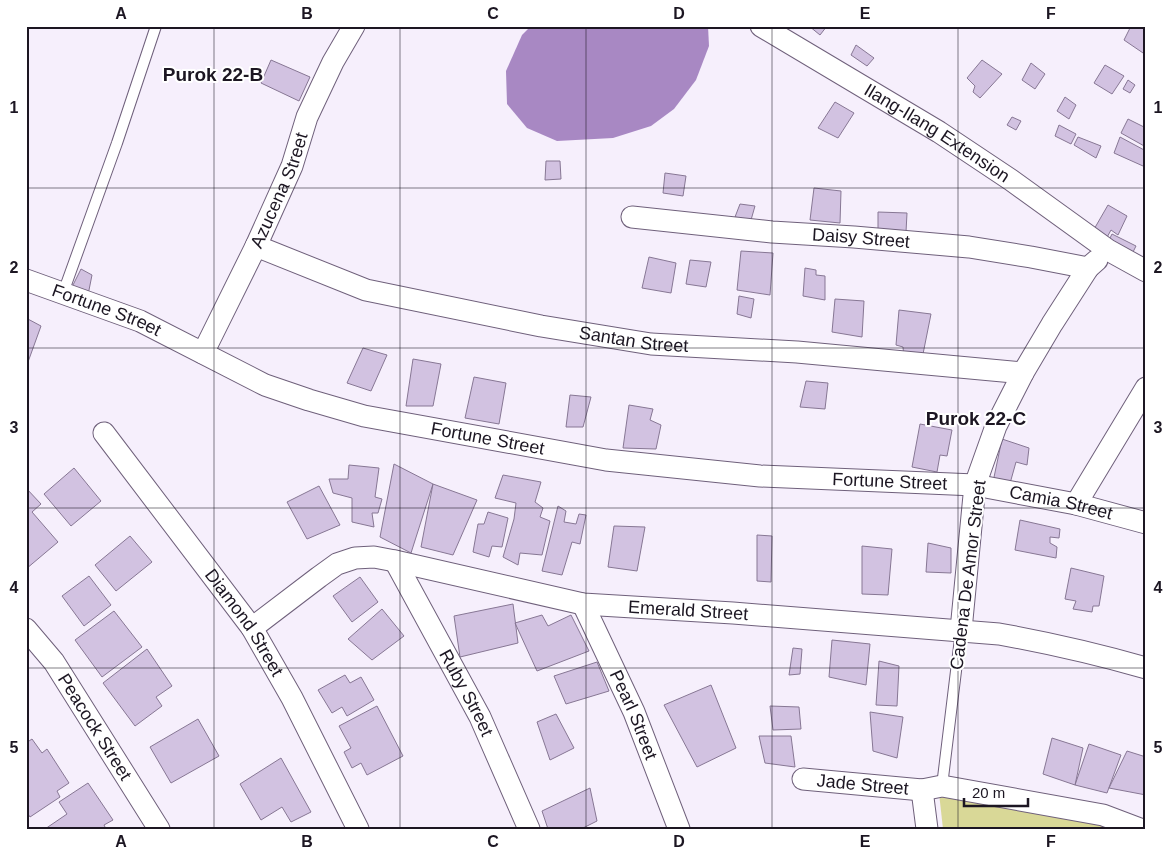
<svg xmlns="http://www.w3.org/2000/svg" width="1172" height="855" font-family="Arial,sans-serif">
<rect width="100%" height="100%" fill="#f6effc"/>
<path fill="#d9d897" d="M939 793 981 797 1118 829H943Z"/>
<path fill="#a888c3" d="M531 26H708L709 46 696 80 674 109 651 126 613 138 557 141 527 128 507 104 506 71 522 35Z"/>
<path fill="#d2c2e1" stroke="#877794" d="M809 26H827L820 35Z
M1131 26H1140L1146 31V55L1124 40Z
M856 45 874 58 867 66 851 55Z
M271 60 310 77 299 101 261 83Z
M982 60 1002 74 980 98 973 92 975 86 967 78Z
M1031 63 1045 74 1035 89 1022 80Z
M1105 65 1124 76 1112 94 1094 83Z
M1128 80 1135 85 1130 93 1123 89Z
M1065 97 1076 105 1069 119 1057 111Z
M835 102 854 113 838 138 818 128Z
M1012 117 1021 121 1016 130 1007 125Z
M1128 119 1146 128V147L1121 133Z
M1059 125 1076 134 1071 144 1055 136Z
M1078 137 1101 146 1096 158 1074 145Z
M1120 137 1146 151V163L1143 166 1114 153Z
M546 161H560L561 179 545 180Z
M665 173 686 176 683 196 663 193Z
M814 188 841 191 840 223 810 220Z
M740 204 755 206 751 220 735 217Z
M1108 205 1127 216 1118 235 1111 230 1105 241 1093 231Z
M878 212 907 213 906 232 878 233Z
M1112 234 1136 246 1132 254 1108 242Z
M741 251 773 253 770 295 737 290Z
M649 257 676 263 671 293 642 288Z
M690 260 711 262 706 287 686 284Z
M805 268 816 270V275L825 276V300L803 296Z
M81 269 92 275 88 295 71 289Z
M739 296 754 299 751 318 737 314Z
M835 299 864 301 862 337 832 332Z
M899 310 931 314 922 359H904L903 347 896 345Z
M26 318 41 326 28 362 26 361Z
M363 348 387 355 371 391 347 383Z
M413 359 441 364 433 406H406Z
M474 377 506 383 499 424 465 418Z
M806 381 828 383 825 409 800 407Z
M570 395 591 397 583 427H566Z
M629 405 653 409 650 420 661 425 656 449 623 448Z
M920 424 952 430 947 456 940 455 937 472 912 467Z
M1002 439 1029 448 1027 465 1016 462 1009 487 993 482Z
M394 464 433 484 411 553 380 537Z
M349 465 379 468 375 497 382 499 378 513H372L374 527 352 522V498L333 493 329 479H348Z
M74 468 101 501 71 526 44 494Z
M503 475 541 482 535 502 543 508 540 517 550 521 542 555 520 553 518 565 503 557 514 519 516 503 495 498Z
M433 484 477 500 453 555 421 547Z
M319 486 340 525 307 539 287 502Z
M26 488 41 504 32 512 58 542 26 569Z
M558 506 566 511 564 522 576 524 579 514 586 515 580 544 572 542 562 575 542 571Z
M488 512 508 518 502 547 492 546 489 557 473 552 478 524H484Z
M1020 520 1060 529 1059 538 1050 537V543L1057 547 1056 558 1015 550Z
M614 526 645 527 637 571 608 567Z
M757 535 772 536 771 582 757 581Z
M130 536 152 562 116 591 95 565Z
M928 543 951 548V573L926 572Z
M862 546 892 549 888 595 862 594Z
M1071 568 1104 576 1099 606H1093L1092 612 1073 609 1076 601 1065 599Z
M89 576 111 605 84 626 62 596Z
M360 577 378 602 352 622 333 596Z
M513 604 518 643 460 657 454 616Z
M382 609 404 636 372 660 348 639Z
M114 611 142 647 102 677 75 640Z
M542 615 548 626 571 615 589 651 537 671 515 623Z
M832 640 870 644 866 685 829 677Z
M793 648 802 649 800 674 789 675Z
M147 649 172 686 156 697 162 706 135 726 103 683Z
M879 661 899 666 897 706 876 705Z
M597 662 609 691 566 704 554 676Z
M345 675 350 683 361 677 374 700 347 716 342 707 332 713 318 690Z
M711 685 736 748 697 767 664 705Z
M377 706 403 756 367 775 361 763 352 768 344 752 351 748 339 726Z
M770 706 799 707 801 729 773 730Z
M870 712 903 717 897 758 873 751Z
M556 714 574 748 550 760 537 722Z
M198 719 219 756 171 783 150 747Z
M759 736H791L795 767 765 763Z
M1052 738 1083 748 1075 785 1043 774Z
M32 739 42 753 47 749 69 783 57 791 60 797 30 817 26 811V743Z
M1089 744 1121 755 1107 793 1075 785Z
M1127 751 1146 757V795L1109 788Z
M281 758 311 812 291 822 282 807 261 820 240 784Z
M88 783 113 820 104 825 106 829H45L67 814 59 802Z
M590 788 597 821 581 829H548L542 811Z"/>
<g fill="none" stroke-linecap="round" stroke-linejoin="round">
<g stroke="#6f607b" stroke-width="12">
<path id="service" d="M63 293 117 143 156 26
M942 786 961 630"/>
</g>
<g stroke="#6f607b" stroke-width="23">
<g id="minor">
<path id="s1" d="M761 26 939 132 1011 180 1108 250 1146 271"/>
<path id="s2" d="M632 217 772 232 854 237 969 247 1031 257 1088 268"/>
<path id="s3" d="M256 246 366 290 541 326 651 344 797 352 1023 373"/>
<path id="s4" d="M26 280 140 321 265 385 309 400 364 416 606 460 760 476 975 485 1076 504 1146 523"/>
<path id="s5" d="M203 353 256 246 292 166 307 117 333 62 354 26"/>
<path id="s6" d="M104 433 252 628 292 698 358 829"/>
<path d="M1076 504 1146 388"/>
<path id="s7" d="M395 561 480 717 529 829"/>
<path id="s8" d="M583 604 634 712 679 829"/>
<path id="s9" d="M252 628 319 577 337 564 355 558 374 557 395 561 583 604 733 613 999 634C1049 643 1097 654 1146 668"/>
<path id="s10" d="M26 629 54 662 159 829"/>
<path d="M961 630 975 485 996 426 1023 373 1052 324 1088 268 1097 260"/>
<path id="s11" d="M803 779 922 790 942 786 1103 815 1140 829"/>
<path d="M922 790 927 829"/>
</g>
</g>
<use href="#service" stroke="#fff" stroke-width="10"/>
<use href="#minor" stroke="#fff" stroke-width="21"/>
</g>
<path fill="none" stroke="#1c1622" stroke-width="1" stroke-opacity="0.55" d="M214 26V829M400 26V829M586 26V829M772 26V829M958 26V829M26 188H1146M26 348H1146M26 508H1146M26 668H1146"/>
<g text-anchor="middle" stroke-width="4" stroke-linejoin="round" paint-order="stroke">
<g font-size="18" fill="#1c1622" stroke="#fff">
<text dy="6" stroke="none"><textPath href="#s1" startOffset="206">Ilang-Ilang Extension</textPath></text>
<text dy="6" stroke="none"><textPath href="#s5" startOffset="180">Azucena Street</textPath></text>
<text dy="6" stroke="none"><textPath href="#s2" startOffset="230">Daisy Street</textPath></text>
<text dy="6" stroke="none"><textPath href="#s4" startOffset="86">Fortune Street</textPath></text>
<text dy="6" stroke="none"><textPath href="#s3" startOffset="391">Santan Street</textPath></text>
<text dy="6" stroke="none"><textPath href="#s4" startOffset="491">Fortune Street</textPath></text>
<text dy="6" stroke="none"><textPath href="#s4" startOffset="896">Fortune Street</textPath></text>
<text dy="6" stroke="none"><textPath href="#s4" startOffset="1069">Camia Street</textPath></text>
<text transform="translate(968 575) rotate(-83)" y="6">Cadena De Amor Street</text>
<text dy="6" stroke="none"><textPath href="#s9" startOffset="464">Emerald Street</textPath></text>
<text dy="6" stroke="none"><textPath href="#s6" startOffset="236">Diamond Street</textPath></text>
<text dy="6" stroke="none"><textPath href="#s7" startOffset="150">Ruby Street</textPath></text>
<text dy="6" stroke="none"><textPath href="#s8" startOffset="122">Pearl Street</textPath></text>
<text dy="6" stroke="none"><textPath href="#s10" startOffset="120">Peacock Street</textPath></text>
<text dy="6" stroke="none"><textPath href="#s11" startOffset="60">Jade Street</textPath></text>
</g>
<g font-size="19" font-weight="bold" fill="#1c1622" stroke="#fff">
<text x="213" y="81">Purok 22-B</text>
<text x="976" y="425">Purok 22-C</text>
</g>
</g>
<rect width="1172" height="855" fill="none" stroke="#ffffff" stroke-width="55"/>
<path d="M964 798v8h64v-8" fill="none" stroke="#1c1622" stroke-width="2.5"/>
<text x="972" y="798" font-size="15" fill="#1c1622" stroke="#ffffff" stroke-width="4" paint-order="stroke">20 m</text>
<rect x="28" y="28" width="1116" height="800" fill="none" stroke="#1c1622" stroke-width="2"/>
<g font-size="16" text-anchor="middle" font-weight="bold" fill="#1c1622">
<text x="121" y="19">A</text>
<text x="307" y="19">B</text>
<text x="493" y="19">C</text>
<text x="679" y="19">D</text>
<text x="865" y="19">E</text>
<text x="1051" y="19">F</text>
<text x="14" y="113">1</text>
<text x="1158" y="113">1</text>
<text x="14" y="273">2</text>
<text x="1158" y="273">2</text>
<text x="14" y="433">3</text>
<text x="1158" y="433">3</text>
<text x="14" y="593">4</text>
<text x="1158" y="593">4</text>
<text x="14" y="753">5</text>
<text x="1158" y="753">5</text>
<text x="121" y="847">A</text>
<text x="307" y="847">B</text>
<text x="493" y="847">C</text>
<text x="679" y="847">D</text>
<text x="865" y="847">E</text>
<text x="1051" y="847">F</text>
</g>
</svg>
